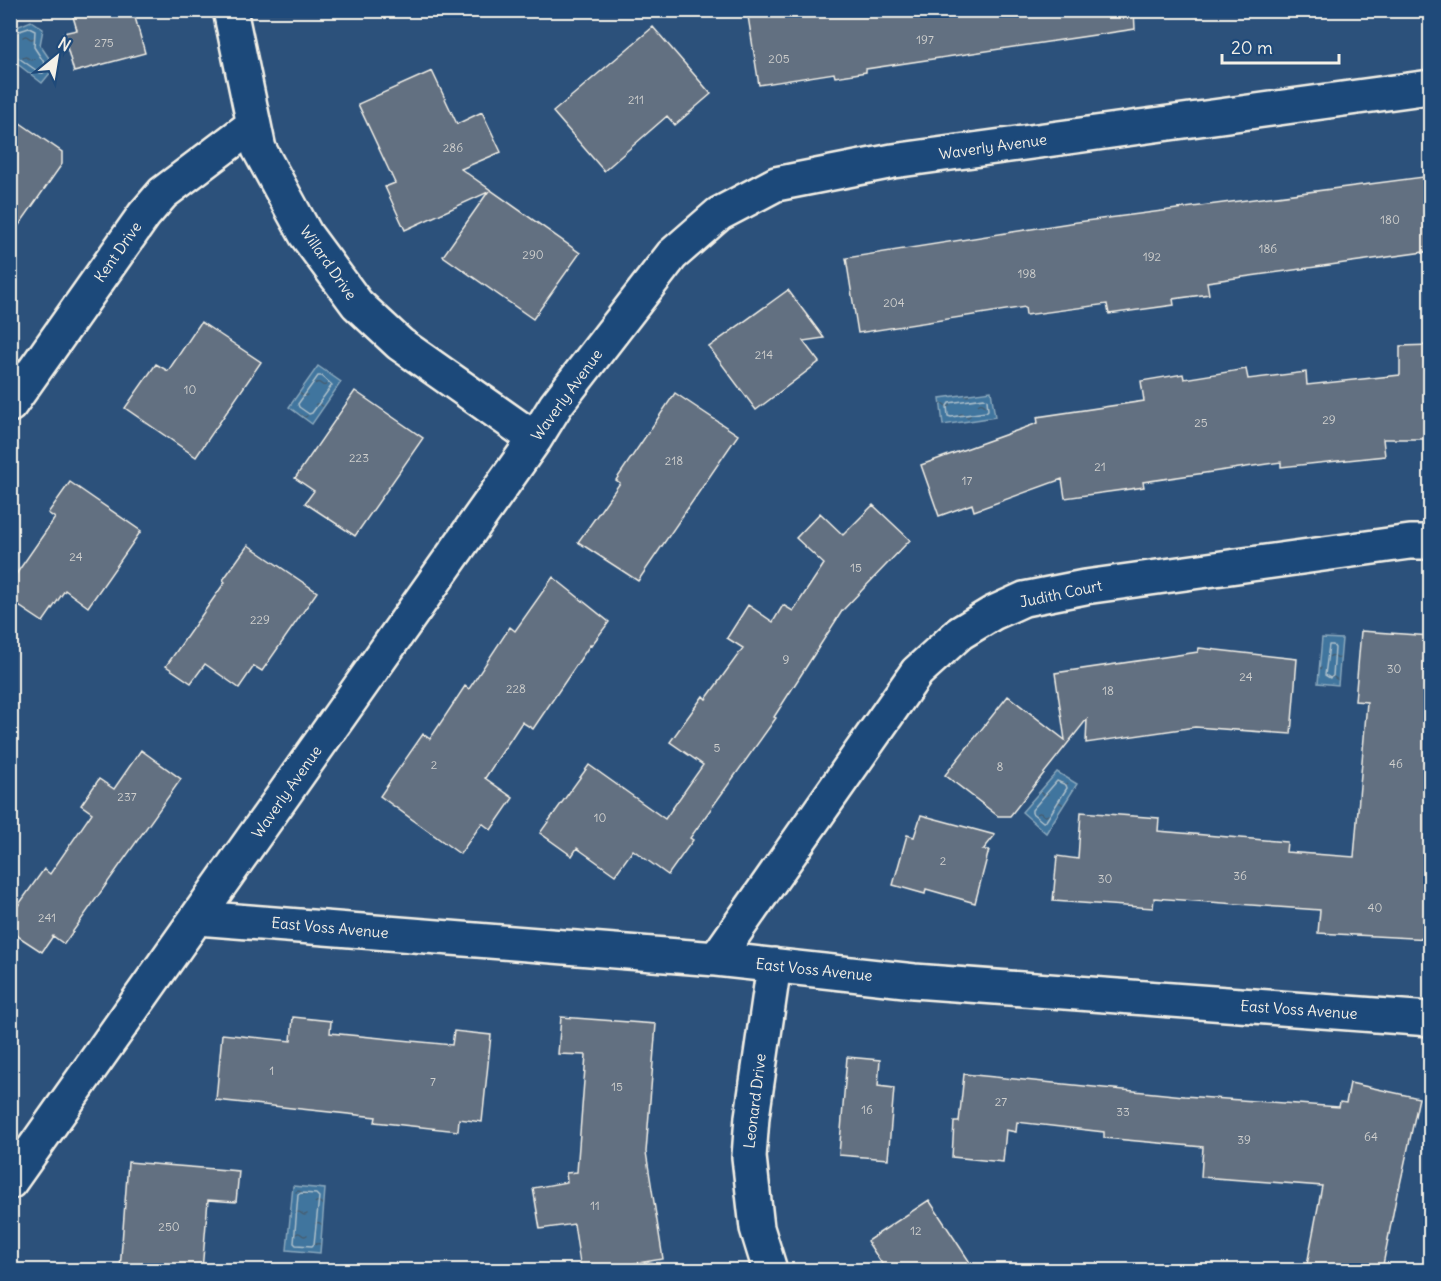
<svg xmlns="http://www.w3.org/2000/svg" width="1441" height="1281" font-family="Delius,sans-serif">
<defs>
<pattern id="water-ripples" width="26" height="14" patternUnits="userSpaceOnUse" patternTransform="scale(1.5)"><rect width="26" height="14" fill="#41759e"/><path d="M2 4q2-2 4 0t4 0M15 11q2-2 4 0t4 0" fill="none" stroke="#455e72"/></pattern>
</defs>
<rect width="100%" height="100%" fill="#2c517b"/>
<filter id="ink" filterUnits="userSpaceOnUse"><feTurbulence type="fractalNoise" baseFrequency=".0167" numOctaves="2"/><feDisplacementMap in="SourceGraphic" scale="12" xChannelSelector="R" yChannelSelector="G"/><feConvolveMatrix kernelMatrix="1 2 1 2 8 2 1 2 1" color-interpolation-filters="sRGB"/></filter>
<g filter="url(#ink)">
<path fill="url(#water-ripples)" stroke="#89a7bc" stroke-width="1.5" d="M31 21 43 29 40 45 55 67 42 83 11 59 12 29Z
M318 366 341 382 312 424 289 407Z
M991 391 995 417 943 425 940 398Z
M1322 638 1342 639 1338 685 1318 683Z
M1057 772 1077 784 1046 833 1022 812Z
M293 1186 325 1189 320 1253 287 1250Z"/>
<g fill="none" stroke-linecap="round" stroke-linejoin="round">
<path stroke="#acbfca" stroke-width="1.5" d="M10 34 29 28 35 31 34 47 47 67 43 73H40L16 56 10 55
M318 376H322L332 385 312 413 309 414 299 407 298 404Z
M984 398 987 400 988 410 986 412 951 417 948 416 947 406 949 403Z
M1329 645H1333L1335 648 1333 676 1330 678 1325 675Z
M1057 781 1066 785 1067 788 1046 821 1043 822 1032 813V810Z
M301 1193 316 1194 319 1197 314 1244 312 1246 296 1245 294 1243 298 1195Z"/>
</g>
<path fill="#626f81" stroke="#f4f1e8" stroke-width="1.5" d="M71 10H133L145 53 74 72 63 33 77 30Z
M747 10H1134L1135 29 866 69V72L835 77 834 73 759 85Z
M653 27 711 94 675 125 667 116 604 171 553 112Z
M432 71 457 124 482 112 501 152 461 169 580 253 533 319 443 256 488 192 405 230 385 187 395 183 358 104Z
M10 116 62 152V164L10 238Z
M1431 176V251L1207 282 1209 294 1173 299 1174 305 1109 314 1107 304 1026 315 1025 307 858 333 846 258 1070 223Z
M788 290 824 338 803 341 819 362 756 410 709 347Z
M201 322 261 362 196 457 125 408 156 364 168 371Z
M1431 345V439H1383L1385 456 1281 467V462L1143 482 1144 487 1065 498 1062 479 974 511 972 504 939 516 921 465 1038 423 1037 417 1144 401 1141 381 1183 374 1184 379 1246 369 1248 379 1306 372 1307 385 1400 375V346Z
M355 391 423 438 355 536 305 503 314 491 295 478Z
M675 393 738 435 638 581 578 542 620 483 616 480Z
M70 482 141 531 88 607 65 590 43 622 10 600V583L55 518 48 513Z
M873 505 910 540 842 611 774 717 776 718 690 838 693 840 668 875 633 850 615 875 577 848 572 856 540 833 589 765 665 819 703 765 670 742 703 696 706 699 743 648 727 638 748 605 773 622 783 605 793 611 824 564 796 538 820 513 843 535Z
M248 545 317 592 262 671 254 666 239 688 205 664 191 683 166 666 225 582 223 580Z
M553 577 609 622 591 646 590 645 533 729 522 722 485 778 513 798 491 830 482 823 460 854 380 796 423 734 430 739 465 686 469 689 510 627 515 631Z
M1361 631 1431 636V939L1318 933 1320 910 1154 898 1153 908 1053 901 1057 856 1078 859 1081 812 1159 818 1158 831 1287 842 1286 852 1354 857 1367 702 1355 701Z
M1199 648 1297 659 1291 734 1195 727 1086 743 1087 719 1010 816H998L945 775 1008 696 1065 740 1055 673 1198 652Z
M141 750 181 779 64 944 53 936 42 952 10 931V917L44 869 50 874 92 813 81 805 99 779 114 789Z
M921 815 995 835 983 850H989L975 903 926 889 925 894 893 885 907 835 914 837Z
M293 1017 331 1021 330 1033 452 1045 454 1031 491 1035 482 1122 459 1119 458 1131 375 1122 376 1117 216 1100 222 1034 291 1041Z
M561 1017 656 1024 646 1152 663 1259 593 1270H581L574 1224 540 1229 533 1188 567 1182 566 1173 577 1172 586 1055 558 1054Z
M847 1057 880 1060 878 1086 894 1088 888 1159 839 1155Z
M964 1074 1184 1096 1339 1107 1340 1102 1346 1103 1350 1083 1419 1098 1399 1189 1398 1188 1382 1270H1306L1322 1186 1201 1177 1203 1147 1104 1138V1132L1017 1122 1016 1132 1006 1130 1003 1162 952 1157 954 1122H959Z
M128 1162 239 1171 236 1202 208 1200 202 1270H120Z
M929 1200 975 1270H886L867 1241Z"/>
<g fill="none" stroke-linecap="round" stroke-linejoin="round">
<g stroke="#f4f1e8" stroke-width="38">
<path id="minor" d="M230 10 259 149 306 235 357 304 400 344 535 439
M10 405 144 215 163 193 253 125
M198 918 716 959 914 981 1430 1019
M716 959 917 672 960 633 993 613 1024 599 1085 587 1410 542H1430
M10 1182 535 439 556 405 672 255 719 214 776 184 893 161 1430 87
M770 1270 757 1228 749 1157 752 1117 774 965"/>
</g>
<use href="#minor" stroke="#1f4a7a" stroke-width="33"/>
</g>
</g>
<g text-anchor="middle" stroke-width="4.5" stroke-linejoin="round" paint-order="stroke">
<g font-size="12" fill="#d0d0ce">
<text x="925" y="44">197</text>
<text x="104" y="47">275</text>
<text x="779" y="63">205</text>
<text x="636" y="104">211</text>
<text x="453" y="152">286</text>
<text x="1390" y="224">180</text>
<text x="1268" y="253">186</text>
<text x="533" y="259">290</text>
<text x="1152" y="261">192</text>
<text x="1027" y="278">198</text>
<text x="894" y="307">204</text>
<text x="764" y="359">214</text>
<text x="190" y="394">10</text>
<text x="1329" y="424">29</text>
<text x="1201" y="427">25</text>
<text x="359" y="462">223</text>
<text x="674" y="465">218</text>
<text x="1100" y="471">21</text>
<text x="967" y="485">17</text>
<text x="76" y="561">24</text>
<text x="856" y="572">15</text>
<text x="260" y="624">229</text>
<text x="786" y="664">9</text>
<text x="1394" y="673">30</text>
<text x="1246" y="681">24</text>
<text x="516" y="693">228</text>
<text x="1108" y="695">18</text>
<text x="717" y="752">5</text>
<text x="1396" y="768">46</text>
<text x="434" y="769">2</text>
<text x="1000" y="771">8</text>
<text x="127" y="801">237</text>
<text x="600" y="822">10</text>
<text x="943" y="865">2</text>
<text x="1240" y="880">36</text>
<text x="1105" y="883">30</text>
<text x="1375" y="912">40</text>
<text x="47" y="922">241</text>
<text x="272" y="1075">1</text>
<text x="433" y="1086">7</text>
<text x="617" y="1091">15</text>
<text x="1001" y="1106">27</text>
<text x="867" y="1114">16</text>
<text x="1123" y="1116">33</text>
<text x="1371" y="1141">64</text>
<text x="1244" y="1144">39</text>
<text x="595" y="1210">11</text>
<text x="169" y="1231">250</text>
<text x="916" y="1235">12</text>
</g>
<g font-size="15" fill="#f4f1e8" stroke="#1f4a7a">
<text transform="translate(993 147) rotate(-8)" y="5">Waverly Avenue</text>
<text transform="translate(118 252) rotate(-55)" y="5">Kent Drive</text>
<text transform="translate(328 263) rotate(55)" y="5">Willard Drive</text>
<text transform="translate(567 395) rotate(-54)" y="5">Waverly Avenue</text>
<text transform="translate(1061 594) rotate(-12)" y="5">Judith Court</text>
<text transform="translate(287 792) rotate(-55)" y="5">Waverly Avenue</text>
<text transform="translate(330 928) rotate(5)" y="5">East Voss Avenue</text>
<text transform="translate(814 970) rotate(6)" y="5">East Voss Avenue</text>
<text transform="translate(1299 1010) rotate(4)" y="5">East Voss Avenue</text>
<text transform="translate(755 1101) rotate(-83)" y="5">Leonard Drive</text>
</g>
</g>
<rect width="1441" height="1281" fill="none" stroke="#1f4a7a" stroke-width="36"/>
<rect x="18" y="18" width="1405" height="1245" fill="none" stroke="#f4f1e8" stroke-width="2" filter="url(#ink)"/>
<g transform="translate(57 57) rotate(30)" stroke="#1f4a7a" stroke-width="4.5" paint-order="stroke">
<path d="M0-4.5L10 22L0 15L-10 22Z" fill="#f4f1e8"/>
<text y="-9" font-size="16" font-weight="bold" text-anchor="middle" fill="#f4f1e8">N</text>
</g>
<path d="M1222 54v9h117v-9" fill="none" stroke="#f4f1e8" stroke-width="3"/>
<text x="1231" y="54" font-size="18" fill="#f4f1e8" stroke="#1f4a7a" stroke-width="4.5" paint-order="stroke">20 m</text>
</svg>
